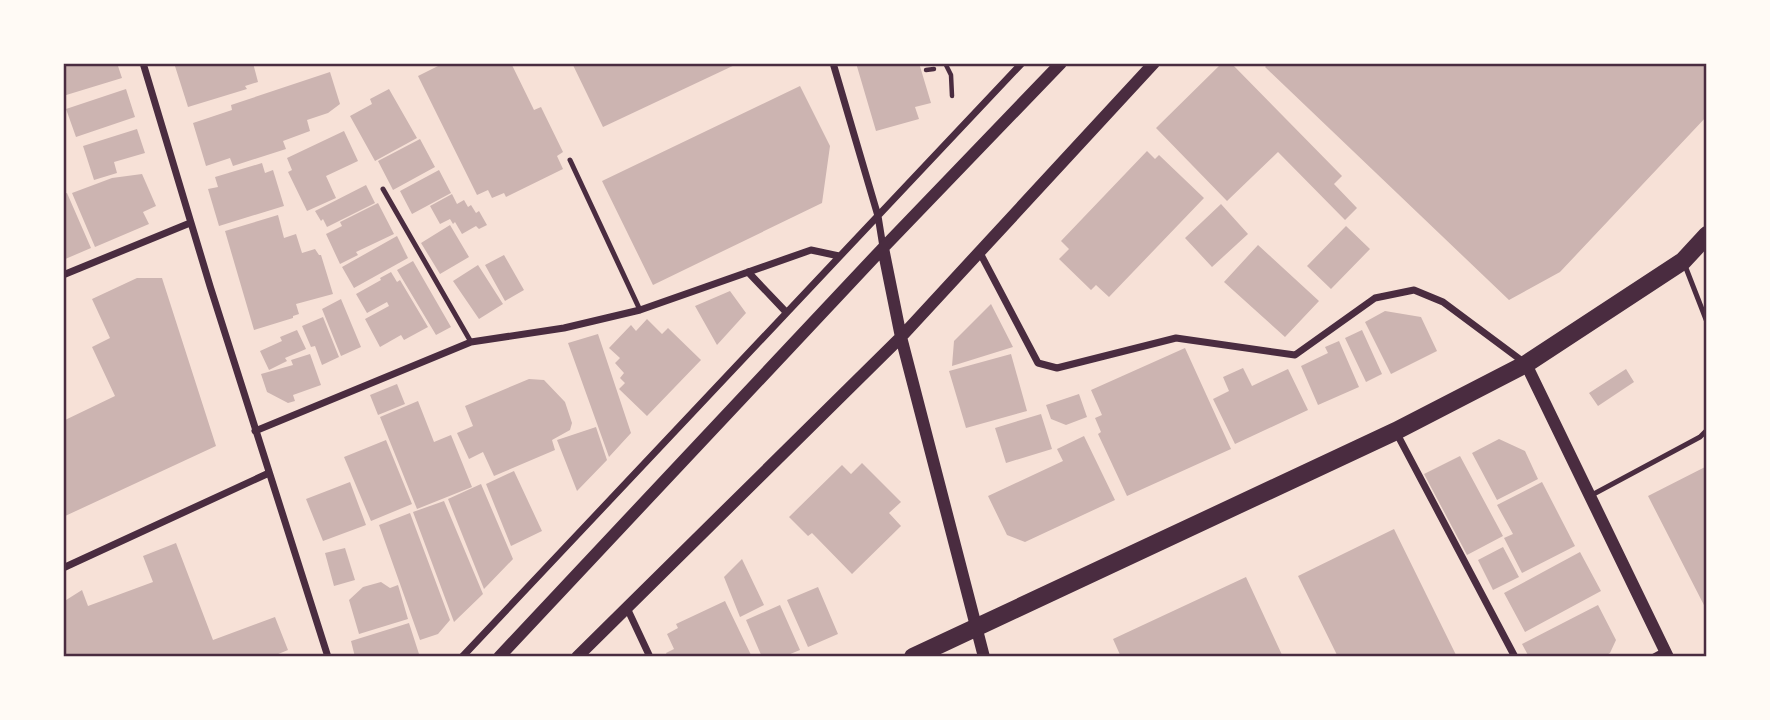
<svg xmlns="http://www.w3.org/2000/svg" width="1770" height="720" font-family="'Alegreya Sans',sans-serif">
<rect width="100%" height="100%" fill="#f7e1d7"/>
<path fill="#ccb4b1" d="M63 63H117L122 78 63 96Z
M174 63H253L258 82 245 86 247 89 188 107Z
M444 63H511L534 110 541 107 563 152 557 156 563 169 506 197 504 193 492 198 488 190 477 195 418 76Z
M572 63H739L603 127Z
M856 63H919L931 103 915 107 919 119 876 131Z
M1222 63H1231L1342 176 1334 184 1357 208 1345 220 1278 152 1227 201 1156 128Z
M1269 63H1707V116L1560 272 1509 300 1265 67Z
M330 72 340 104 328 113 307 120 310 131 283 141 286 149 233 166 230 158 206 166 193 123 232 110 231 105Z
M800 86 830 146 822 203 653 285 602 181Z
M126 89 135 117 76 137 66 109Z
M389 89 417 138 375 161 350 116 372 104 370 99Z
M137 129 145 153 114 162 117 173 94 180 83 146Z
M344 131 358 161 326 176 336 198 307 211 288 172 292 170 287 158Z
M420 139 435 167 393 190 378 161Z
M1147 151 1155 159 1159 155 1204 198 1109 297 1096 285 1091 290 1059 259 1069 249 1061 241Z
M262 163 265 173 273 170 284 206 219 226 208 189 218 187 215 177Z
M439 170 451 193 412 214 400 191Z
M142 174 156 206 143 212 149 224 95 247 72 193 112 178Z
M366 185 375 203 327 227 323 219 321 221 315 211Z
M67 193 91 248 63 260V194Z
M452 194 457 204 464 200 468 207 471 205 476 213 479 211 487 225 479 229 476 226 462 234 455 222 453 224 450 219 440 224 430 206Z
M378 203 394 234 356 252 358 255 340 264 326 234 342 226 340 222Z
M1221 204 1248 234 1212 267 1185 238Z
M278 215 284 238 296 234 302 253 315 249 319 255H321L333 294 296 304 299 314 293 316V318L254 330 225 231Z
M450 225 469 257 440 274 421 243Z
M1346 226 1370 249 1331 289 1307 266Z
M397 236 408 258 354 288 342 267Z
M1258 245 1319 301 1285 337 1224 282Z
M504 255 524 290 505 301 485 265Z
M413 261 451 327 436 335 397 270Z
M478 265 503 304 479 319 453 281Z
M391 272 397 282 400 280 428 327 404 340 401 335 380 347 365 319 389 306 387 302 367 313 356 294 381 280 380 278Z
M137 278H162L216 446 63 517V421L115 396 92 347 110 338 92 299Z
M730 291 746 313 717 345 695 306Z
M341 299 361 347 341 356 322 309Z
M991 304 1013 347 952 366 954 341Z
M1385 311 1421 317 1437 351 1391 374 1365 322Z
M323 317 339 357 322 365 315 346 311 347 302 326Z
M647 319 662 334 668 328 701 360 647 416 619 389 625 383 620 378 624 373 615 363 620 358 609 348 631 325 636 331Z
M297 330 306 349 285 358 287 361 269 370 260 351 282 341 280 337Z
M1362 330 1382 374 1366 382 1345 338Z
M598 334 631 433 609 457 568 343Z
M1339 341 1359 387 1318 405 1301 366 1328 353 1325 347Z
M1185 348 1231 449 1127 496 1098 434 1101 432 1095 418 1102 415 1091 390Z
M310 354 321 385 293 395 295 401 288 403 267 392 261 374 293 365 291 360Z
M1011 354 1027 411 966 428 949 371Z
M1243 368 1252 386 1288 369 1308 410 1235 444 1213 399 1229 391 1223 377Z
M1626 369 1634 382 1598 406 1589 393Z
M529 379 544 380 565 402 572 423 570 430 552 440 555 450 494 476 483 452 469 459 457 433 473 426 465 406Z
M397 384 405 404 378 415 370 395Z
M1079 394 1087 417 1066 425 1051 419 1046 405Z
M418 401 434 442 451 435 472 487 417 509 380 417Z
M1041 414 1052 449 1006 463 995 428Z
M596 427 607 460 577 491 557 440Z
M1084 436 1115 500 1025 542 1007 535 988 496 1063 461 1057 449Z
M1499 439 1525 451 1538 479 1497 500 1472 453Z
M386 440 412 504 371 521 344 457Z
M1460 456 1503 536 1467 555 1424 474Z
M862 463 901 502 889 513 901 526 852 574 812 533 808 536 789 517 842 465 851 474Z
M1707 466V611L1648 496Z
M514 471 542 531 511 546 486 484Z
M350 482 366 525 323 541 306 499Z
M1542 482 1575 546 1522 573 1504 538 1513 534 1497 505Z
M481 484 513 559 484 589 448 499Z
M444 501 483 594 454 622 413 512Z
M410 513 450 620 438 634 420 640 379 525Z
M1394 529 1457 657H1338L1298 576Z
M176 543 213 640 275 617 288 650 271 657H63V602L82 590 88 606 153 582 143 556Z
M1503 547 1519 577 1493 590 1478 560Z
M345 548 355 580 334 586 325 553Z
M1580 552 1601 591 1525 632 1504 593Z
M742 559 764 605 740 617 724 577Z
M1246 577 1283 657H1121L1113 639Z
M381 582 390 588 398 585 408 619 359 634 349 600 363 587Z
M818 587 838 634 808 647 787 600Z
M725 601 752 657H668L666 653 674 649 667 634 678 628 676 624Z
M780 605 800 650 783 657H762L746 620Z
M1598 605 1616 640 1610 653 1603 657H1529L1522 644Z
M409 623 419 654 417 657H355L351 641Z"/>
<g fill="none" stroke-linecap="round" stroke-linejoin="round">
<path stroke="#4a2c40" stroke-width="4.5" d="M945 63 951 75 952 96
M926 70 934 69"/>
<path stroke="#4a2c40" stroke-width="5" d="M570 160 640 310
M383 189 471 342
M1684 263 1707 322
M1590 496 1700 437 1707 430"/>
<path stroke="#4a2c40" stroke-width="7" d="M143 63 210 286 328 657
M833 63 878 216 883 247
M979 251 1038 363 1057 368 1176 338 1295 355 1375 298 1414 290 1443 302 1525 363
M748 272 786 312
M63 275 190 223
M255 431 471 342 564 328 640 310 811 250 839 256
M1396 432 1515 657
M63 568 269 473
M627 608 650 657
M462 657 1022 63
M1654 657 1665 651"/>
<path stroke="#4a2c40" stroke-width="12" d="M883 248 901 337 984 657
M1526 364 1668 657
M499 657 883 248 1061 63
M577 657 901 337 1154 63"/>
<path stroke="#4a2c40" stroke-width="18" d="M913 657 1396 431 1526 364 1683 261 1707 235"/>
</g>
<rect width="1770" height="720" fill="none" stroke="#fffaf5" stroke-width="130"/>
<rect x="65" y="65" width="1640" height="590" fill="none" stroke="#4a2c40" stroke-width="2.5"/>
</svg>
